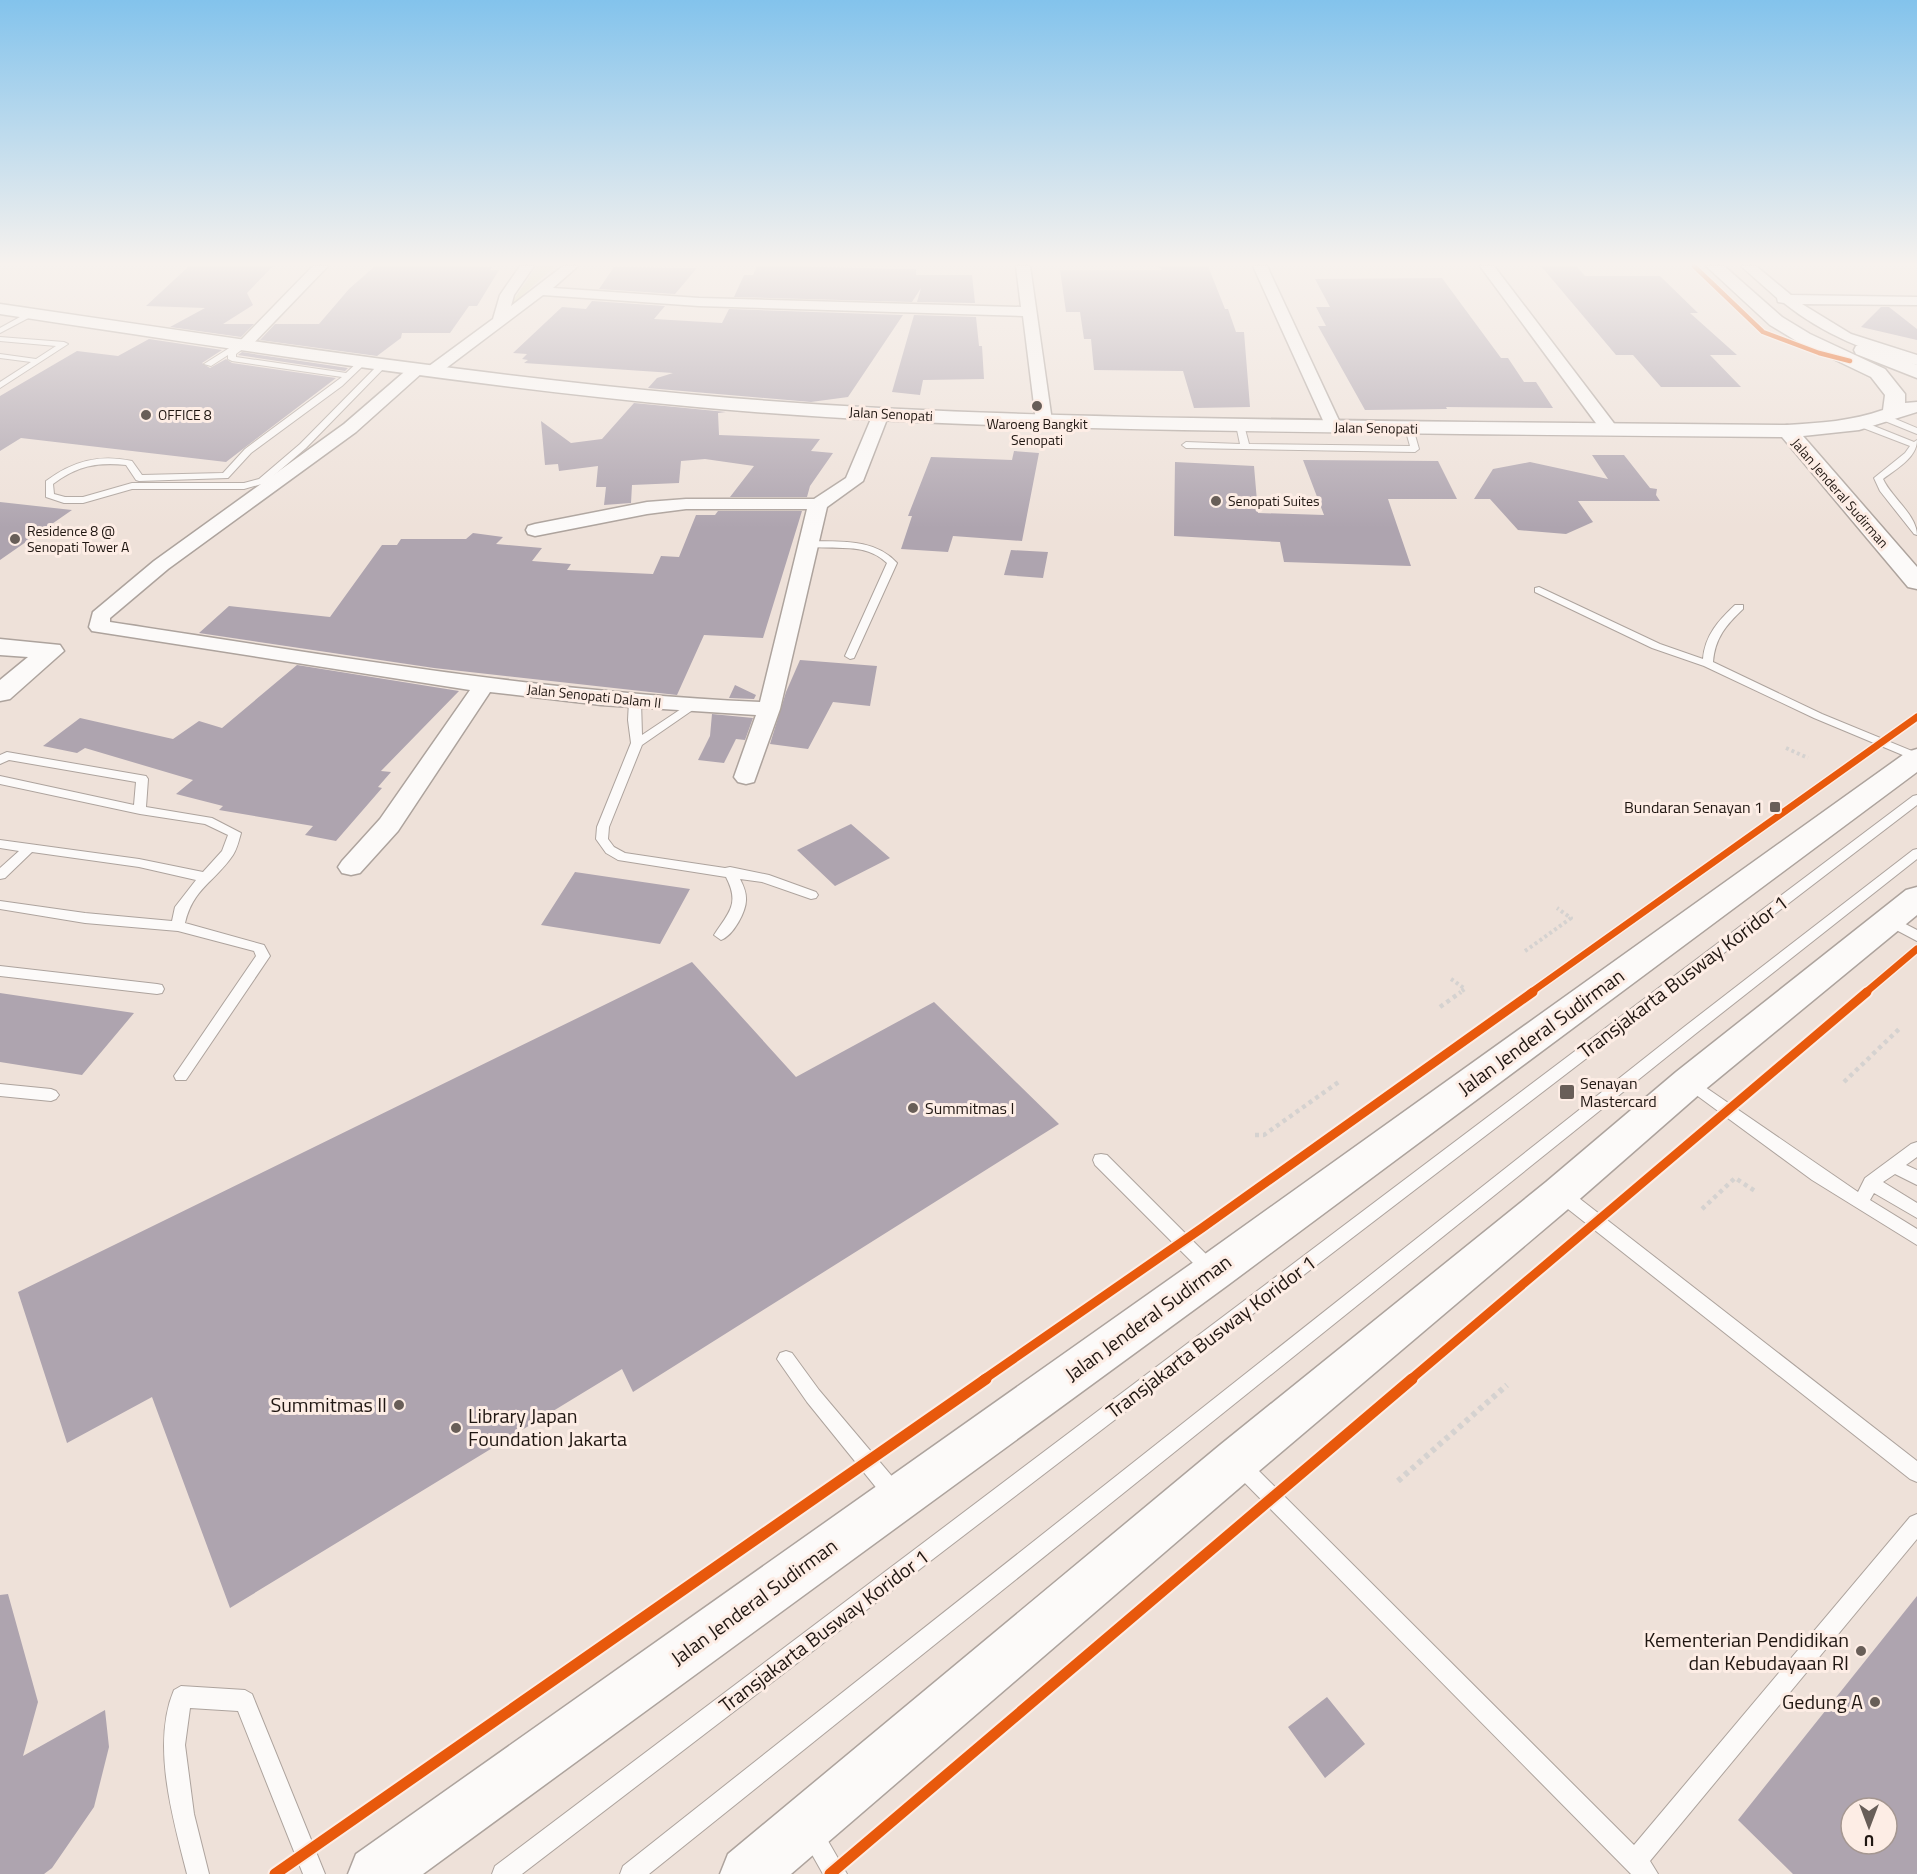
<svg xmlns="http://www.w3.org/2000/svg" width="1917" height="1874" font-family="'Titillium Web',sans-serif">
<rect width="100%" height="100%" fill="#eee1d9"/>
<path fill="#dbdab6" d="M537 266H555L515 302H512Z"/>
<path fill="#aea4af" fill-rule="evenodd" d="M189 266H273L247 293 253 305 223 324H254L241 337 170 327 205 308 146 306Z
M375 266 492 267 490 270H499L477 306H469L450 333H402L401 338 377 356 260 340 275 324H319L349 289Z
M757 266 916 269V275H972L975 303 917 302 921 288 912 302 734 297 744 275H753Z
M1157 266H1208L1225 309H1228L1236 332H1244L1250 407 1194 408 1183 371 1094 370 1091 339H1084L1080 312H1066L1060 270H1162Z
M1541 266H1576L1585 276H1660L1698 313H1690L1737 355H1710L1741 387H1661L1633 355H1616Z
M614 267 681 268H697L675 294 599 289Z
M1442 278 1501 358H1508L1524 382H1536L1553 408 1446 407 1447 409 1365 410 1318 326H1326L1316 307H1330L1315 279Z
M592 301 665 306 654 319 722 323 729 309 903 315 848 397 811 402 648 388 657 378 673 373 524 363 528 360 522 359 527 354 513 353 562 307 586 309Z
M1881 307H1889L1917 329V340L1861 327Z
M914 315 976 317 979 346H982L984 379 923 380 920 395 892 392Z
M149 339 222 350 202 363 210 368 226 359 232 363 336 378 226 462 21 438 0 451V396L77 351 118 356Z
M242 352 260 355 348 368 345 371 238 355Z
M634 403 726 412 718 413 719 435 820 439 811 451 833 453 810 486 807 497H730L754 466 705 459 681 461 679 483 632 485 631 503 604 505 606 487H596L598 466 559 471 558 464 545 465 541 421 571 443 602 439Z
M1014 451 1039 453 1022 541 953 536 948 552 901 549 912 516H908L931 457 1012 460Z
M1592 455H1624L1650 488 1657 489 1656 495 1660 501H1578L1593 522 1566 534 1518 530 1490 499H1474L1493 469 1530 462 1608 479Z
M1303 460 1438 461 1457 499H1388L1411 566 1284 562 1280 542 1174 536 1175 462 1254 466 1258 513 1324 515Z
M0 502 72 510 0 560Z
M718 511H802L763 638 704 635 677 695 434 668 199 633 229 606 330 617 382 545H397L401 539H466L473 533 503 537 496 544 542 548 532 561 571 564 567 570 653 574 661 556 679 557 696 515H715Z
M1011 550 1048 552 1043 578 1004 575Z
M800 660 877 666 870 706 833 702 808 749 770 744 786 692Z
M297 665 459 691 381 771 391 772 378 787 382 788 336 841 305 835 313 826 219 810 223 806 176 794 193 780 85 748 77 753 43 746 80 718 173 739 199 721 222 728Z
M735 685 756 695 754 699 729 698Z
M712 714 753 718 745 740 736 739 724 763 698 760 710 736Z
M851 824 890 858 835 886 797 850Z
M575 872 690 889 660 944 541 925Z
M692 962 796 1077 934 1002 1059 1124 633 1392 622 1369 230 1608 152 1397 67 1443 18 1292Z
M0 993 134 1013 82 1075 0 1062Z
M8 1594 38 1702 23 1756 105 1710 109 1747 94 1807 52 1868 44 1874H0V1595Z
M1917 1596V1874H1793L1738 1820ZM1851 1808H1887V1844H1851Z
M1327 1697 1365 1744 1325 1778 1288 1727Z"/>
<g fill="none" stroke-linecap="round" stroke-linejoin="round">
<g stroke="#ada39d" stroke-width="2">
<path id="service" d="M29 312 36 314 0 333V328Z
M0 337 64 342 68 344 0 388V382L31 362 0 358V354L36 359 56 346 0 341Z
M244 343 248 345 236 354V357L346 373 359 361 366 363 342 386 251 453 228 478 139 481 136 480 126 465C97 462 77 466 53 484L54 494 65 497H83L132 483H244L259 479 300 444 379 364 386 366 306 448 265 483 244 489H132L83 503H64L46 497V481C73 461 99 454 132 461L142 475 223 473 245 449 342 377 232 361 228 359V355L211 366 204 364 234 345Z
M1880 415H1886L1917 428V434L1880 419Z
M1240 422 1244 425 1249 444 1410 446 1405 428 1409 425 1413 428 1419 449 1415 452 1186 448 1182 445 1186 442 1240 444 1236 425Z
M1858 422H1864L1914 442 1917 440C1917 458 1896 469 1883 479 1891 497 1917 515 1917 535L1914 534 1880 491 1874 478 1905 453 1910 446 1858 426Z
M809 541C839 542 875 538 897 563L854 658 850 659 845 656 887 563C864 541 834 551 806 546V542Z
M1539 587 1660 644 1703 659C1705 635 1719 620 1735 605H1743V609C1726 625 1715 638 1713 662L1822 714 1917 753V761L1814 718 1704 666 1652 648 1535 592V588Z
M635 698 641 701 642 735 687 705H695L697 707 642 745 609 827 608 839 614 847 625 853 725 868 730 867 769 875 816 892 818 895 816 898 811 899 762 882 740 879C743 885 746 891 746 898 747 911 733 936 721 940L714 935C729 912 740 904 726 877L618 860 606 853 596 839 597 827 631 743 628 720 629 701Z
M7 752 146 776 148 779 146 807 212 818 241 833C239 840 237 849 233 855 215 882 193 888 185 923L264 945 270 956 186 1080H176L174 1076 256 956 254 951 178 931 85 923 0 909V901L85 913 172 921 175 907 196 880 139 867 32 852 5 878 0 879V868L19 851 0 848V840L139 859 203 872 222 851 228 835 205 824 140 814 0 784V776L134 805 136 782 9 760 0 764V755Z
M1917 795V805L522 1874H492L495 1866 1913 796Z
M1917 849V859L1694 1035 649 1874H620L623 1866 1684 1027 1913 850Z
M1888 915 1917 930V941L1883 923 1881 920 1883 917Z
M0 966 157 984 162 985 164 989 162 993 157 994 0 976Z
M1689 1076 1858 1192 1865 1178 1911 1144 1917 1142V1157L1906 1165 1917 1170V1185L1895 1174 1883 1182 1917 1203V1218L1874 1193 1870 1200 1917 1229V1245L1812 1180 1684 1086 1682 1082 1684 1078Z
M0 1084 51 1089 56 1091 59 1095 56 1099 51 1101 0 1096Z
M1101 1154 1107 1155 1218 1266 1220 1271 1218 1276 1212 1278 1206 1276 1095 1165 1093 1160 1095 1155Z
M1560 1186 1566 1188 1917 1461V1482L1910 1479 1554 1198 1552 1193 1554 1188Z
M786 1351 792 1353 819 1390 901 1487 904 1494 901 1501 894 1503 887 1501 807 1402 777 1359 780 1353Z
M1240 1456 1247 1459 1634 1845 1910 1517 1917 1514V1539L1650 1861 1658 1874H1631L1233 1471 1231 1465 1233 1459Z
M181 1686 245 1690 252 1694 325 1874H303L238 1711 190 1708 185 1745 194 1814 209 1874H187C173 1819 151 1744 174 1690Z
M812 1824 820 1827 847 1874H823L801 1835 804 1827Z"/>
</g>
<g stroke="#ada39d" stroke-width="3">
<path id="minor" d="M313 266H328L249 348H239L236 345 239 342Z
M520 266H534L514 295 511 306 563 266H578L553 288 699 298 1021 307 1016 266H1030L1052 421 1044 426 1036 421 1023 316 699 306 543 295 437 375H425L423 372 425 369 493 319 500 295Z
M1253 266H1267L1342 427 1340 431H1328L1326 427Z
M1480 266H1494L1616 426 1618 430 1616 434H1604Z
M1741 266H1756L1791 295 1917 297V305L1802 304 1851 334 1917 355V365C1868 352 1824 335 1784 303L1778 302 1777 298Z
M416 365 422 367 424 370 422 373 356 432 168 569 110 618V622C326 655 541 692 760 702L807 509H686L647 514 535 536 528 534 526 530 528 526 535 524 647 502 686 499H814L846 478 873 414 875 411H887L889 414 863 481 827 507 780 709 754 782 746 784 738 782 734 777 756 715 601 705 490 692 398 831 360 873 351 875 342 873 338 867 342 861 380 819 470 690 92 631 89 627 93 612 154 561 344 424 410 367Z"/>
</g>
<g stroke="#ada39d" stroke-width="3">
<path id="secondary" d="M0 304C232 338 464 374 697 395 862 410 1027 415 1192 418 1390 422 1589 423 1787 425L1794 427 1797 431 1794 435 1787 437C1586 435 1384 434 1183 430 1021 427 858 422 697 407 463 385 232 349 0 314Z
M0 639 60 645 64 651 10 699 0 701V680L28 657 0 655Z"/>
</g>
<g stroke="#ada39d" stroke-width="3">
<path id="primary" d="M1706 266H1724L1782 317 1810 334 1885 369 1905 394V403L1917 402V412L1859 430 1803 436 1917 567V589L1908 587 1777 431 1780 427 1787 425C1820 423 1852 421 1883 410L1885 395 1871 377 1798 342 1770 325Z
M1863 344 1917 365V378L1856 354 1854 350 1856 346Z
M1917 749V772L1228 1285 423 1874H348L356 1854 1198 1259 1907 752Z
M1917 887V915L1702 1092 1574 1204 1252 1477 791 1874H720L728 1854 1220 1445 1546 1182 1676 1072 1906 890Z"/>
</g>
<path stroke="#d5d2d0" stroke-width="4" stroke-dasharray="3 3" stroke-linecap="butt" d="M1786 748 1808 758
M1525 951 1571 918 1557 908
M1451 979 1465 989 1459 993"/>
<path stroke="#d5d2d0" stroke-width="4.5" stroke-dasharray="4 4" stroke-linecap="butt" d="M1440 1007 1461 992
M1844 1082 1899 1029
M1255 1135H1264L1340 1081
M1702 1209 1735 1178 1755 1191"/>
<path stroke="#d5d2d0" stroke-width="6" stroke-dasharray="4.5 4.5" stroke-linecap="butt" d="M1398 1481 1507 1385"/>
<use href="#service" fill="#fcfaf9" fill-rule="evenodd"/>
<use href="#minor" fill="#fcfaf9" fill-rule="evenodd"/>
<use href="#secondary" fill="#fcfaf9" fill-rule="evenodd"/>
<use href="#primary" fill="#fcfaf9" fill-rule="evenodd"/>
<g stroke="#fdede5" stroke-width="7">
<path id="cycleway-far3" d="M1694 266 1763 332 1819 353 1850 361"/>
</g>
<g stroke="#fdede5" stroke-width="10">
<path id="cycleway-far2" d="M1530 993 1917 717
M1865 993 1917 949"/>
</g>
<g stroke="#fdede5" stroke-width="13">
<path id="cycleway-far1" d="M983 1380 1202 1228 1533 992
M1410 1380 1867 992"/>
</g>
<g stroke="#fdede5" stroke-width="15">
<path id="cycleway" d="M275 1874 986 1379
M830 1874 1412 1379"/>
</g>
<use href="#cycleway-far3" stroke="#e8590c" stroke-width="4.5"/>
<use href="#cycleway-far2" stroke="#e8590c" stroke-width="7"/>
<use href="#cycleway-far1" stroke="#e8590c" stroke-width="9"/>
<use href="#cycleway" stroke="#e8590c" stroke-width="11"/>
</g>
<linearGradient id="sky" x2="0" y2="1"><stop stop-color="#83c3ec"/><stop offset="0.5" stop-color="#f7f2ee"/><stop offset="1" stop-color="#f7f2ee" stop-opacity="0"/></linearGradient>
<rect width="1917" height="528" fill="url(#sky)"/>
<g fill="#685e58" stroke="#fdede5" stroke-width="2">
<circle cx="1037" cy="406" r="6"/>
<circle cx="146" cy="415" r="6"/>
<circle cx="1216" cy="501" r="6"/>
<circle cx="15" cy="539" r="6"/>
<rect x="1769" y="801" width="12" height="12" rx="3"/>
<rect x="1559" y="1084" width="16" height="16" rx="3"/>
<circle cx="913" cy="1108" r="6"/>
<circle cx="399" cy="1405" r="6"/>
<circle cx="456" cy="1428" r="6"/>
<circle cx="1861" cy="1651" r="6"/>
<circle cx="1875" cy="1702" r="6"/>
</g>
<g text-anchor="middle" stroke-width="6" stroke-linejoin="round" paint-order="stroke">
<g font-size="14" fill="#201712" stroke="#fdede5">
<text transform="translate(891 414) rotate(3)" y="5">Jalan Senopati</text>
<text transform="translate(1376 428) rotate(1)" y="5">Jalan Senopati</text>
<text transform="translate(1840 493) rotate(49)" y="5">Jalan Jenderal Sudirman</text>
<text transform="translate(594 696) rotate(6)" y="5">Jalan Senopati Dalam II</text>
</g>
<g font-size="14" fill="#201712" stroke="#fdede5" text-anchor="start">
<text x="158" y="420">OFFICE 8</text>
<text x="1037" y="429" text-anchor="middle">Waroeng Bangkit<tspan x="1037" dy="16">Senopati</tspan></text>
<text x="1228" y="506">Senopati Suites</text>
<text x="27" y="536">Residence 8 @<tspan x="27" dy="16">Senopati Tower A</tspan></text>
</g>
<g font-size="16" fill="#201712" stroke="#fdede5" text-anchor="start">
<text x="1763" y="813" text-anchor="end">Bundaran Senayan 1</text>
<text x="1580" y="1089">Senayan<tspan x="1580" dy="18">Mastercard</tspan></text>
<text x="925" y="1114">Summitmas I</text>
</g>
<g font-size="20" fill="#201712" stroke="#fdede5">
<text transform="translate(1683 977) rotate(-37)" y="7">Transjakarta Busway Koridor 1</text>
<text transform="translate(1541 1032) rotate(-36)" y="7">Jalan Jenderal Sudirman</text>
<text transform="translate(1148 1318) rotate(-36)" y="7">Jalan Jenderal Sudirman</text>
<text transform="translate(1211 1337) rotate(-37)" y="7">Transjakarta Busway Koridor 1</text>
<text transform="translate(754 1602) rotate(-36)" y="7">Jalan Jenderal Sudirman</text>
<text transform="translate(824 1631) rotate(-37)" y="7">Transjakarta Busway Koridor 1</text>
</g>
<g font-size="20" fill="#201712" stroke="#fdede5" text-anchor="end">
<text x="387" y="1412">Summitmas II</text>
<text x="468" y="1423" text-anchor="start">Library Japan<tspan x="468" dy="23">Foundation Jakarta</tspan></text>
<text x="1849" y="1647">Kementerian Pendidikan<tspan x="1849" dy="23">dan Kebudayaan RI</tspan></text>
<text x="1863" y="1709">Gedung A</text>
</g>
</g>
<g transform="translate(1869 1826) rotate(180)"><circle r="28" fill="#fdede5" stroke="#a59791" stroke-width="1.5"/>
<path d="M0-4.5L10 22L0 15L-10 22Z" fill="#685e58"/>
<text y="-9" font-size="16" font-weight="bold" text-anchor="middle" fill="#201712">U</text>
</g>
</svg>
